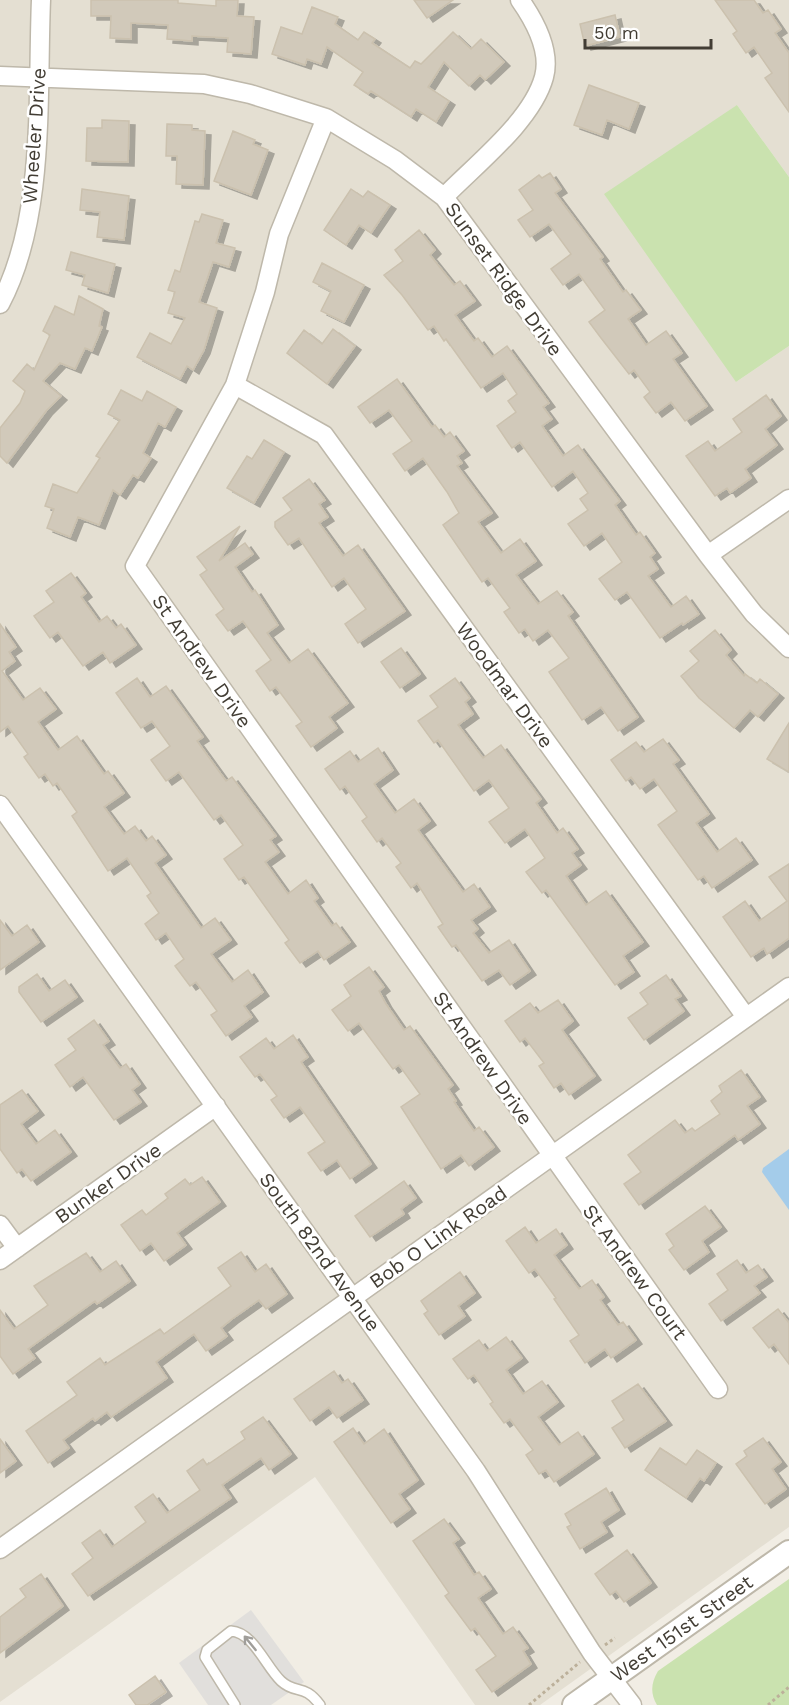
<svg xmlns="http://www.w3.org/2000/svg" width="789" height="1705" font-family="'Work Sans',sans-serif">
<defs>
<filter id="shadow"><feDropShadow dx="6" dy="4" stdDeviation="0" flood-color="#0004"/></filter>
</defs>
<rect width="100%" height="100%" fill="#f1ede4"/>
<path fill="#e4dfd2" d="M0 0H789V177L737 105 736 382 789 346V1527L540 1705H475L315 1477 0 1702Z"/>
<path fill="#cae2af" d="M737 105 789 177V346L736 382 604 194Z
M789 1579V1705H657C650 1693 651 1683 658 1671Z"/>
<path fill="#e1dfdc" d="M251 1610 304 1682 271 1705H208L179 1663Z"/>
<path fill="#a4ccea" d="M789 1149V1210L762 1172 763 1168Z"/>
<path fill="#d1c9ba" stroke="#cbc1ae" stroke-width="1.5" filter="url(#shadow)" d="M91 0H178V3L216 6V0H238L237 16 254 17 251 54 227 52 228 38 192 36V41L167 39 168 25 131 23V39L110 38 111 16H91Z
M414 0H453L427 18Z
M715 0H754L763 13 768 10 781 29 775 33 789 53V112L765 78 772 73 754 47 746 53 733 34 737 31Z
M312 7 338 17 335 24 358 40 364 32 375 39 372 43 410 68 415 61 421 64 453 32 471 49 481 39 504 62 485 80 480 75 469 86 444 62 428 87 449 101 436 122 416 109 411 117 371 91 368 94 354 85 363 72 327 47 321 64 307 59 305 65 272 54 281 27 302 34Z
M615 15 620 37 585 46 580 24Z
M589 85 639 103 629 129 607 120 602 135 574 125Z
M102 120 129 121 128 162 86 161 87 128H102Z
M167 124 192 125V130L205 131 203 185 176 184 177 156H166Z
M233 131 255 140 253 144 268 150 251 195 214 181Z
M550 173 561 189 555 193 603 257 600 259 623 292 626 290 641 310 628 319 646 345 666 331 682 353 673 359 707 406 685 421 671 402 656 413 644 397 650 392 634 370 629 374 601 338 589 322 605 310 579 274 563 285 551 269 571 254 549 224 530 237 518 220 533 210 519 190 539 175 542 178Z
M82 189 129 196 124 240 97 237 100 212 80 210Z
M351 189 363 197 368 191 390 205 371 233 359 225 346 245 324 230Z
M202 214 223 220 216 243 235 248 229 267 213 262 199 302 217 308 204 350 193 370 187 366 180 379 137 357 150 333 171 344 185 318 168 313 175 292 168 290 175 270 180 272 195 221 199 222Z
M419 230 435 250 430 255 454 285 460 281 475 301 455 315 474 341 478 338 492 357 507 346 549 403 543 407 552 419 542 426 563 456 578 445 620 501 615 505 636 535 640 532 655 553 650 557 658 569 648 576 671 607 686 596 699 614 683 625 682 623 660 638 627 592 615 600 599 579 622 562 602 533 584 546 568 524 588 510 580 499 588 493 573 471 552 487 520 442 512 448 497 426 516 412 508 401 517 394 503 373 481 388 446 339 444 341 434 326 428 330 402 295 384 275 403 261 395 250Z
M71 252 115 264 108 293 82 285 85 275 66 270Z
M322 263 364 285 344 322 321 311 331 291 313 282Z
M79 296 103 309 99 326 102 327 92 351 85 348 75 369 60 363 43 381 61 396 46 411 7 463 0 456V428L20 403 25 391 13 381 27 364 34 370 50 335 43 331 55 306 74 315Z
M333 329 355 346 327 384 287 353 304 330 322 344Z
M397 379 432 427 435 425 444 437 450 432 464 451 457 456 462 463 457 466 492 513 478 522 501 553 520 539 536 561 516 575 538 604 557 591 573 612 568 616 638 717 618 731 601 707 582 720 549 672 569 658 548 630 533 641 525 629 519 633 504 612 510 608 488 578 482 582 443 525 459 513 447 492 423 458 405 471 393 454 412 441 389 410 370 423 358 407Z
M121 390 142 401 147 391 176 407 165 427 158 423 143 453 151 458 138 478 133 475 120 495 113 490 99 525 78 517 70 537 47 528 54 509 45 506 53 484 77 493 100 458 96 456 120 420 108 414Z
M766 395 781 416 765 429 777 445 745 469 751 478 730 493 727 488 715 496 686 456 708 441 715 451 742 432 733 419Z
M264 440 284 452 254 503 227 488 247 456 252 459Z
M309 479 325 500 319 504 328 517 319 523 343 556 358 545 405 611 358 643 345 624 366 609 344 578 332 587 299 538 288 545 275 527V522L292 510 283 498Z
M240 526 219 561 245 543 253 554 235 567 252 592 255 590 278 625 267 633 289 663 308 649 348 703 329 717 337 728 311 747 296 726 302 722 285 699 276 687 270 691 256 671 271 660 243 621 228 631 216 615 224 609 200 575 207 570 197 557Z
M71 573 86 593 81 597 99 622 107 616 116 628 121 624 136 645 110 663 103 652 83 666 58 632 50 638 34 616 54 602 46 591Z
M0 624 16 647 9 652 15 661 2 671 23 700 40 688 56 709 38 722 58 750 77 736 104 774 108 771 124 793 104 807 124 834 135 826 146 841 152 836 166 855 155 863 201 928 215 918 231 940 211 954 232 982 248 970 263 992 244 1006 252 1017 226 1036 211 1015 217 1011 196 982 190 986 175 966 184 959 166 933 156 940 145 924 159 913 147 896 151 893 127 858 108 871 72 816 77 812 57 783 53 786 45 774 39 778 24 757 28 754 8 726 0 732Z
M715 630 731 650 726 655 744 676 745 674 757 683 760 679 778 694 758 717 750 710 734 728 699 698 681 676 699 661 690 651Z
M401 648 420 674 400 688 381 662Z
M137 678 150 697 166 686 203 737 197 741 226 781 232 777 276 836 270 840 279 852 265 862 288 894 306 880 318 898 314 901 332 926 336 923 350 942 324 960 318 951 300 963 285 943 289 940 244 877 239 880 224 859 243 845 221 815 214 820 179 772 166 781 151 760 170 746 152 721 141 728 116 693Z
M455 678 470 698 465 702 473 714 458 725 483 758 501 745 541 799 536 803 557 833 563 828 578 849 572 853 581 865 566 876 586 905 606 891 643 942 623 956 634 972 615 985 546 890 542 893 526 872 545 858 525 829 505 843 489 822 509 808 489 780 474 791 438 740 434 743 418 721 438 707 430 696Z
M789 723V772L767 759Z
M663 739 679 760 673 764 709 814 696 823 717 852 736 838 752 860 712 888 704 876 698 880 658 825 677 811 654 779 640 789 631 777 626 781 611 760 636 742 644 752Z
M378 748 393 770 374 784 395 813 414 799 430 821 418 830 463 892 474 884 490 907 471 920 478 929 473 933 489 953 509 940 530 971 510 985 499 970 482 981 456 945 452 947 438 927 443 924 417 883 411 888 396 867 401 863 382 838 377 842 362 821 367 817 345 786 340 790 325 769 350 751 358 762Z
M789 864V938L767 954 764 948 751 957 723 917 745 901 759 921 787 901 769 877Z
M0 920 12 936 27 925 39 942 0 970Z
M369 967 384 987 379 991 386 1004 404 1030 410 1026 453 1085 448 1089 456 1101 454 1102 474 1131 479 1127 494 1147 469 1166 461 1155 441 1169 401 1107 420 1094 399 1065 393 1069 359 1023 348 1031 332 1010 351 996 344 985Z
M37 974 49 991 65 980 77 997 41 1022 19 992V987Z
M666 975 681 996 675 999 684 1011 644 1040 628 1018 648 1004 640 993Z
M558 1000 573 1021 562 1030 595 1076 569 1095 561 1083 554 1088 539 1066 544 1063 525 1038 520 1042 505 1021 530 1003 538 1013Z
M94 1020 109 1041 103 1045 120 1068 126 1064 140 1084 132 1090 141 1102 114 1120 83 1077 70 1087 55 1065 76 1050 68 1039Z
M293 1035 308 1057 301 1062 371 1164 350 1179 337 1160 321 1171 308 1153 325 1142 300 1107 284 1118 271 1100 277 1096 260 1074 255 1077 240 1057 266 1038 274 1049Z
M741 1070 760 1097 747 1106 760 1124 738 1140 735 1135 639 1205 624 1184 641 1172 628 1155 675 1120 685 1133 692 1128 695 1131 720 1114 711 1101 722 1092 719 1086Z
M22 1090 38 1111 21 1124 36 1144 55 1130 71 1152 31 1181 22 1169 17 1173 0 1149V1105Z
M202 1177 220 1202 177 1233 186 1245 164 1261 151 1243 140 1251 121 1225 142 1210 146 1215 168 1198 165 1194 185 1179 190 1185Z
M404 1181 416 1198 401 1209 404 1214 370 1237 355 1216Z
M705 1206 721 1227 702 1241 709 1252 684 1270 669 1250 674 1246 666 1234Z
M525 1227 536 1243 556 1229 567 1245 554 1255 579 1289 592 1280 604 1297 600 1300 618 1325 623 1322 636 1340 611 1358 605 1349 585 1363 570 1341 579 1335 554 1299 556 1298 535 1269 529 1273 506 1241Z
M241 1252 255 1272 266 1264 287 1294 266 1309 259 1300 232 1319 221 1328 227 1336 206 1351 194 1334 156 1362 167 1378 111 1417 107 1412 95 1421 93 1418 63 1440 69 1448 48 1463 26 1431 77 1395 67 1382 100 1358 105 1365 160 1329 164 1334 231 1286 218 1268Z
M86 1253 100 1272 116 1261 130 1281 97 1304 95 1301 28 1349 35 1358 13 1374 0 1356V1310L14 1329 48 1305 34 1286Z
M737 1260 746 1273 758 1265 767 1277 754 1286 760 1293 721 1321 709 1304 728 1290 717 1274Z
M460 1272 475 1293 458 1306 465 1316 439 1335 424 1314 428 1311 421 1301Z
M778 1309 789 1323V1364L774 1344 769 1348 753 1328Z
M506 1337 522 1358 506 1370 523 1394 542 1381 558 1402 538 1417 559 1445 578 1432 594 1454 554 1482 546 1470 539 1474 526 1455 533 1450 510 1419 504 1423 490 1404 493 1402 474 1375 468 1379 453 1359 479 1340 487 1351Z
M334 1371 342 1383 348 1379 363 1400 337 1418 329 1407 310 1421 294 1399Z
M638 1384 666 1421 625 1448 612 1428 624 1420 612 1401Z
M263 1417 291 1454 269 1470 261 1458 222 1485 231 1498 88 1596 72 1574 93 1558 82 1543 100 1530 112 1547 146 1522 135 1507 153 1494 167 1513 200 1490 187 1471 203 1459 207 1465 245 1439 241 1432Z
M353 1428 364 1444 384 1429 418 1480 399 1494 410 1509 391 1523 334 1442Z
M763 1438 781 1462 772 1469 786 1489 765 1504 736 1464 747 1456 744 1451Z
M0 1439 16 1461 0 1473Z
M660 1448 686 1465 697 1450 716 1463 704 1481 700 1478 686 1498 645 1470Z
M606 1488 619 1510 601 1522 607 1532 580 1549 567 1527 571 1525 565 1514Z
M444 1519 459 1539 453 1543 474 1575 479 1572 491 1589 478 1598 503 1634 513 1627 528 1648 523 1651 531 1664 492 1692 476 1670 496 1656 475 1628 471 1631 445 1596 449 1593 413 1541Z
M627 1550 651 1583 624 1602 616 1591 610 1595 595 1574Z
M41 1574 63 1606 0 1653V1617L26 1597 20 1589Z
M155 1676 166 1692 147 1705H136L129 1695Z"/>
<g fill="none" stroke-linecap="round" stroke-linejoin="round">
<g stroke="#beb8aa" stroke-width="12">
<path id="service" d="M235 1705 205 1657 207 1650 231 1631C253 1632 266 1667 281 1681 296 1695 304 1683 320 1705"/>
</g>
<g stroke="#beb8aa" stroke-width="21">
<path id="minor" d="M0 76 204 84 250 94 326 118 395 160 444 197 708 555 754 614 789 648
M326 118 279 234 265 292 235 385 135 566 718 1389
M444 197C475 165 532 121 544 77 551 51 534 20 520 0
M0 304C46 218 37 96 41 0
M235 385 324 435 746 1017
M708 555 789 499
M0 805 476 1471 592 1653 632 1705
M0 1225 17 1248
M0 1260 216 1106
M0 1549 789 987"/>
</g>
<g stroke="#beb8aa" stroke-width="26">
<g id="tertiary">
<path id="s1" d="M574 1705 789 1552"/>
</g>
</g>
<path stroke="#bcb09a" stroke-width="3" stroke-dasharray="3 3" stroke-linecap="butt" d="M605 1645 615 1638
M529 1705 580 1662
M768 1705 789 1687"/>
<use href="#service" stroke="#fff" stroke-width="9"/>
<use href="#minor" stroke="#fff" stroke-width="18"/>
<use href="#tertiary" stroke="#fff" stroke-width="22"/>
</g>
<defs><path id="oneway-shaft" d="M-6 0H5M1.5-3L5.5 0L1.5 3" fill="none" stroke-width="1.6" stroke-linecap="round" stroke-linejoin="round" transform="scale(1.5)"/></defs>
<use stroke="#a09e9a" href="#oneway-shaft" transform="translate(250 1643) rotate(-129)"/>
<g text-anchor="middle" stroke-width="5" stroke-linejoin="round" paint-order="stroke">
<g font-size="20" fill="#423d34" stroke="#fff">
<text transform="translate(34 136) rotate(-86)" y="7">Wheeler Drive</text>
<text transform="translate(504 279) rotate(54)" y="7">Sunset Ridge Drive</text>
<text transform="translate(202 661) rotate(55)" y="7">St Andrew Drive</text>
<text transform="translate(505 685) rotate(54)" y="7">Woodmar Drive</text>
<text transform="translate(483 1058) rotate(55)" y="7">St Andrew Drive</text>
<text transform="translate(108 1183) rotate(-35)" y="7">Bunker Drive</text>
<text transform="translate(438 1237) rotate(-35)" y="7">Bob O Link Road</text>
<text transform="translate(320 1252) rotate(54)" y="7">South 82nd Avenue</text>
<text transform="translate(635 1272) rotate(54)" y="7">St Andrew Court</text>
<text dy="7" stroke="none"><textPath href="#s1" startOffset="132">West 151st Street</textPath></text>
</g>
</g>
<path d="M585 39v9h126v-9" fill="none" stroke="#423d34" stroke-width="3"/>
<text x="594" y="39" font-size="18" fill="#423d34" stroke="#ffffff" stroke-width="4.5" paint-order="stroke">50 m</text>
</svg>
